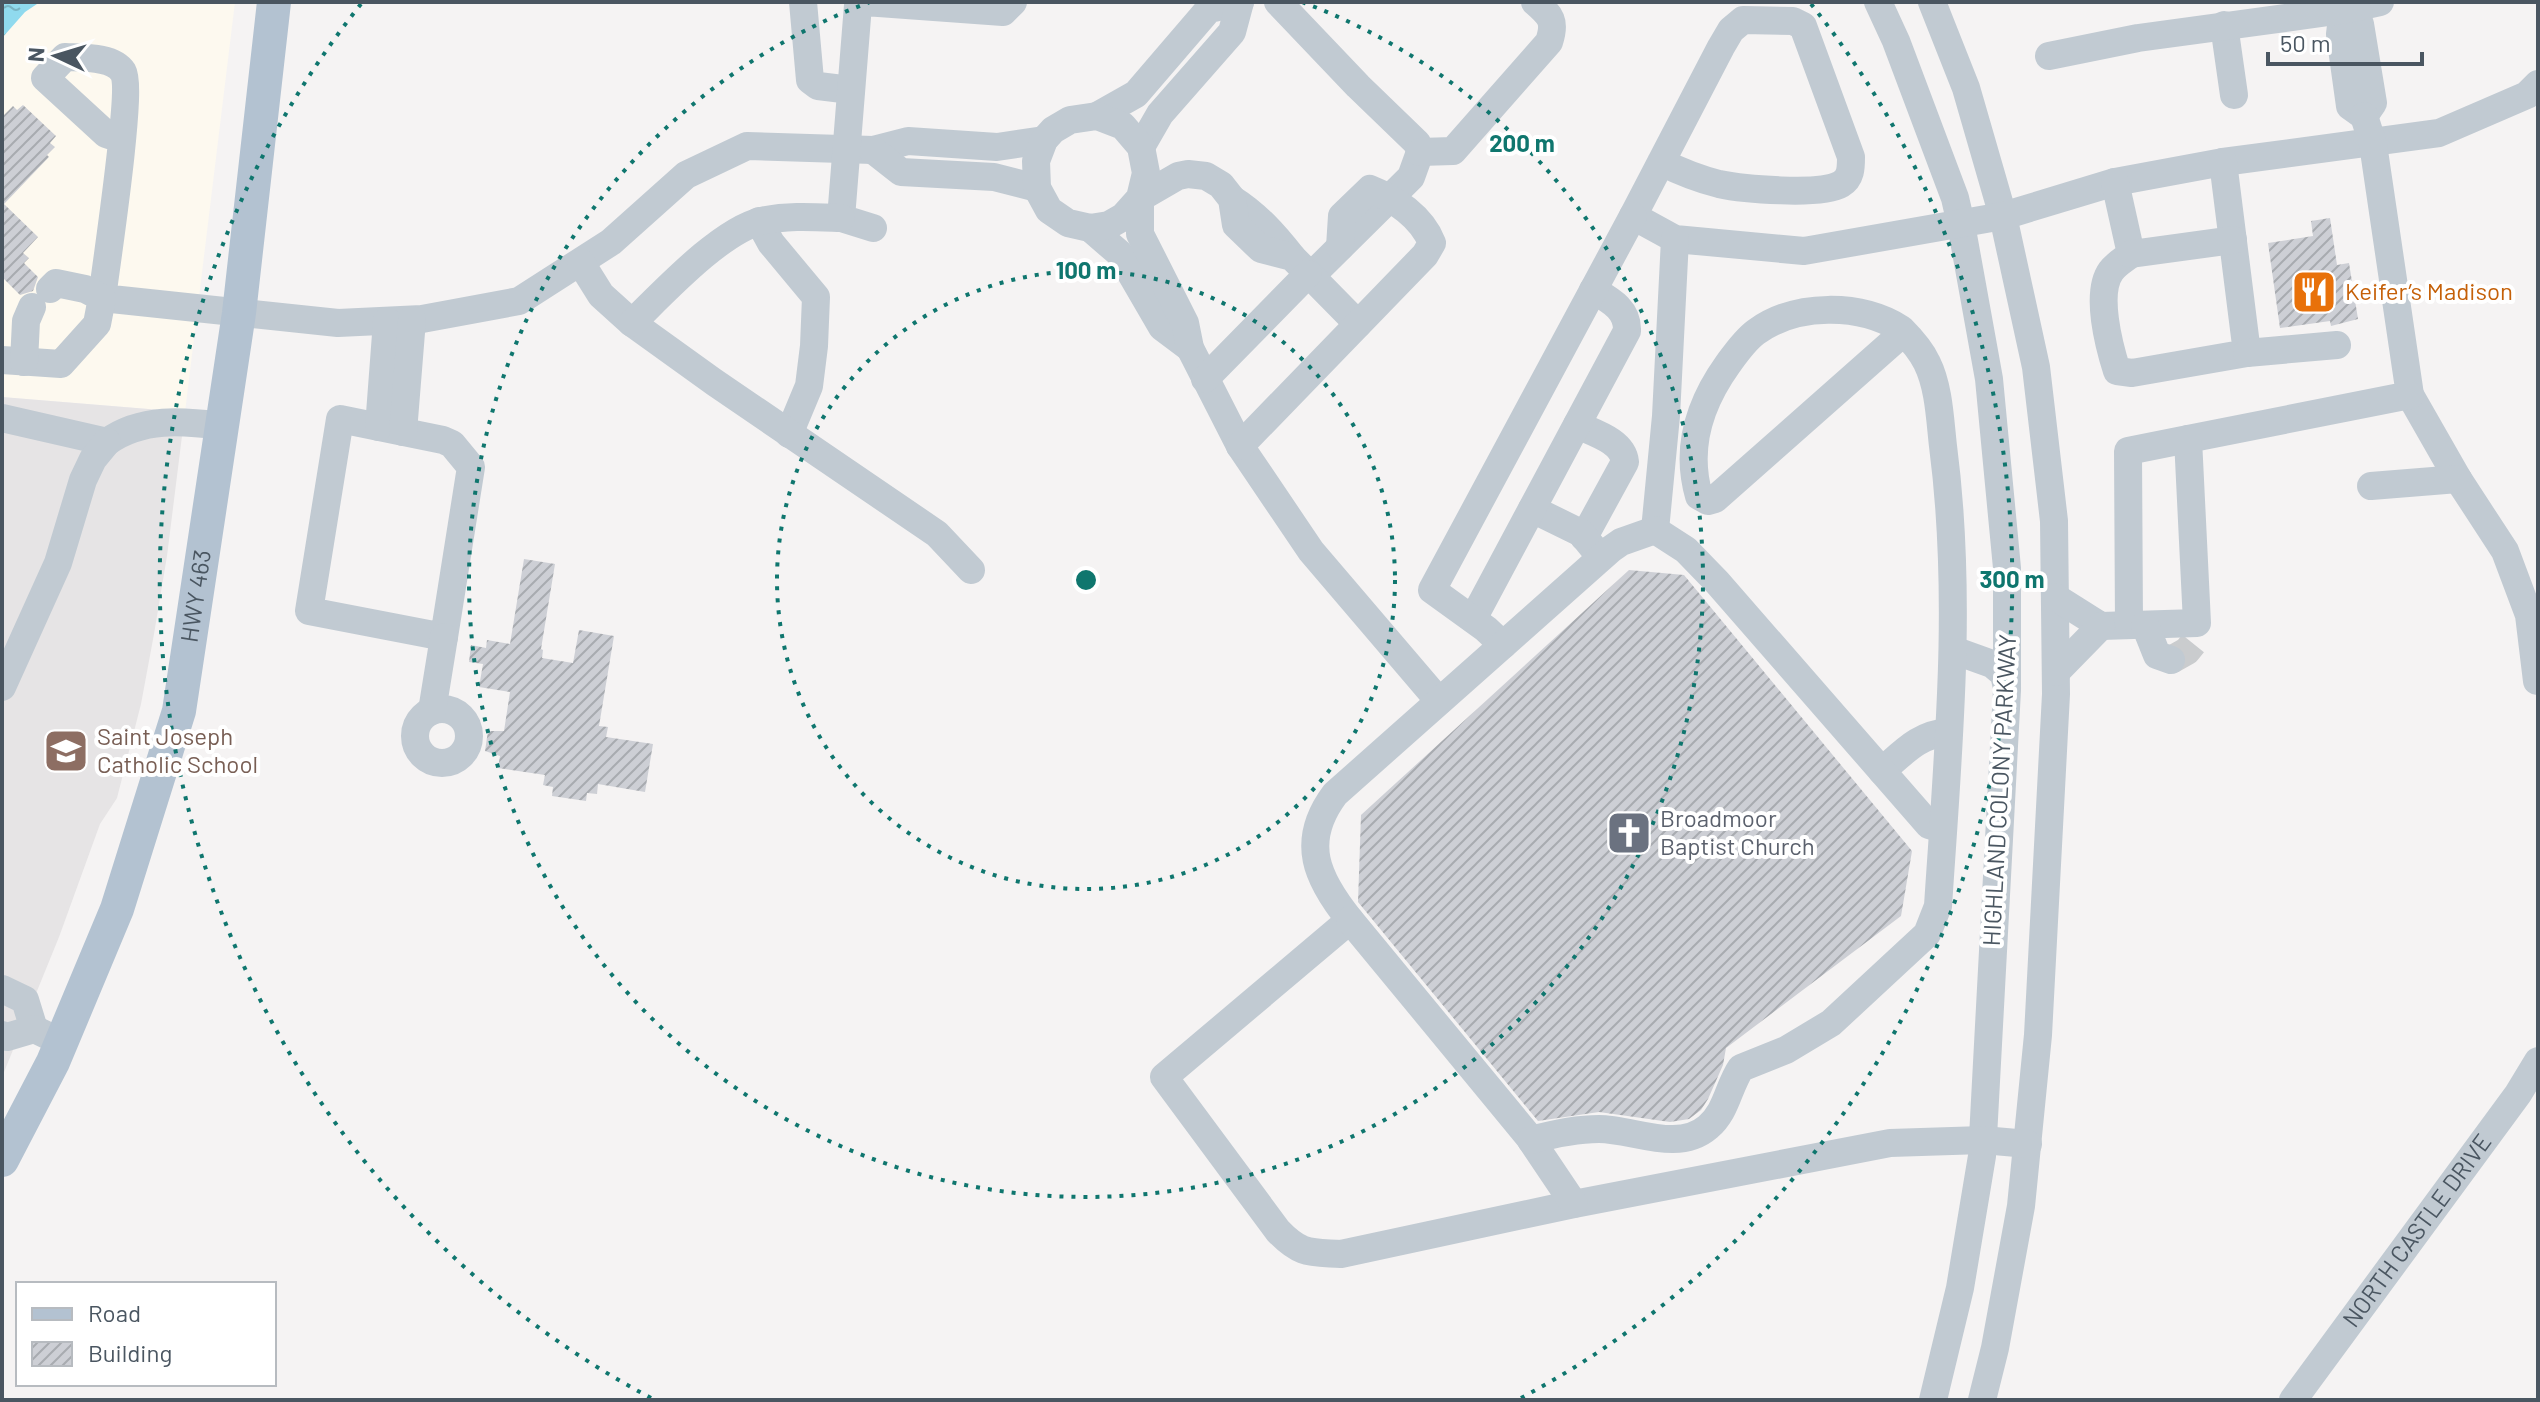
<svg xmlns="http://www.w3.org/2000/svg" width="2540" height="1402" font-family="Barlow,sans-serif">
<defs>
<pattern id="water-ripples" width="26" height="14" patternUnits="userSpaceOnUse" patternTransform="scale(2)"><rect width="26" height="14" fill="#90daee"/><path d="M2 4q2-2 4 0t4 0M15 11q2-2 4 0t4 0" fill="none" stroke="#78b4c4"/></pattern>
<pattern id="building-hatch" width="6" height="6" patternUnits="userSpaceOnUse" patternTransform="scale(2)"><rect width="6" height="6" fill="#cdcfd5"/><path d="M-1 1l2-2M0 6l6-6M5 7l2-2" fill="none" stroke="#a8abb0"/></pattern>
</defs>
<rect width="100%" height="100%" fill="#f5f3f3"/>
<path fill="#fdf9ef" d="M2 2H235L185 412 2 397Z"/>
<path fill="#e6e4e5" d="M2 397 185 412 167 556 154 634 141 704 117 798 100 824 59 937 2 1077Z"/>
<path fill="url(#water-ripples)" d="M2 2H40L25 12 2 38Z"/>
<path fill="url(#building-hatch)" d="M23 105 56 136 50 143 55 147 47 155 49 157 4 204 38 237 23 253 29 258 24 263 38 277 33 291 20 295 2 277V117L13 106 17 110Z
M2330 218 2337 265 2349 263 2358 319 2331 326 2330 321 2280 328 2268 243 2313 236 2311 221Z
M524 559 555 564 541 649 543 650 542 658 573 663 579 630 614 636 599 726 608 727 606 737 653 744 645 792 598 784 597 794 587 793 586 801 552 796 553 787 543 785 545 775 498 768 500 756 485 751 488 731H504L510 692 479 687 483 664 469 662 471 645 486 648 487 640 510 644Z
M1629 570 1684 575 1912 851 1901 916 1726 1048 1723 1065 1708 1099 1701 1110 1689 1119 1670 1122 1599 1112 1538 1121 1358 902 1361 815Z"/>
<g fill="none" stroke-linecap="round" stroke-linejoin="round">
<path stroke="#caccce" stroke-width="28" stroke-dasharray="28 14" stroke-linecap="butt" d="M2171 660 2187 651 2200 635"/>
<g stroke="#c1cad2" stroke-width="28">
<path d="M803 2 810 80 818 86 851 90"/>
<path d="M1278 2 1358 86 1417 143 1420 152 1411 177 1311 276"/>
<path d="M1878 2 1896 41 1955 198 1961 224 1989 379 2007 568V690L1982 1156 1960 1288 1933 1400"/>
<path d="M1932 2 1966 88 2003 216 2036 367 2054 521 2056 694 2038 1035 2021 1206 1995 1348 1982 1400"/>
<path d="M2343 10 2360 24 2373 103 2364 116 2350 106 2340 34Z"/>
<path d="M2224 25 2234 95"/>
<path d="M2049 56 2138 38 2343 10 2380 2"/>
<path d="M1097 116 1136 94 1209 9 1240 2"/>
<path d="M121 139 106 134 45 78 65 57C81 58 113 56 123 72 133 89 106 266 102 298L338 323 422 319 519 301 611 242 686 175 747 146 873 150 908 141 997 147 1044 140"/>
<path d="M1141 147 1160 114 1232 32 1240 2"/>
<path d="M873 150 901 172 994 177 1037 188"/>
<path d="M1420 152 1453 151 1549 42C1556 21 1551 16 1535 2"/>
<path d="M1661 162C1679 171 1699 179 1719 184 1742 189 1821 196 1841 184 1851 178 1851 168 1851 157L1803 26 1793 21 1743 20 1731 30 1721 47 1633 216 1675 239 1804 251 2003 216 2115 182 2223 162 2439 133 2527 95 2538 84"/>
<path d="M2115 182 2131 254C2125 259 2116 264 2111 271 2095 293 2109 346 2117 371L2132 373 2247 353 2223 162"/>
<path d="M1232 199C1256 214 1274 234 1292 257"/>
<path d="M759 221 771 243 816 297 814 346 809 386 789 434"/>
<path d="M873 228 841 218 858 5 865 2 1003 12 1013 2"/>
<path d="M1090 228 1119 253 1162 327 1190 348"/>
<path d="M2131 254 2233 240"/>
<path d="M581 263 601 295 632 323 714 382 937 534 971 570"/>
<path d="M632 323C663 293 720 231 761 221 787 215 815 217 841 218"/>
<path d="M1358 324 1292 257 1261 249 1236 225 1232 199 1221 185 1206 176 1188 174 1178 176 1140 198 1123 217 1109 225 1090 228 1068 223 1049 210 1037 188 1036 161 1044 140 1053 130 1070 120 1097 116 1123 126 1141 147 1146 173 1140 198V234L1185 323 1190 348 1240 446 1311 551 1439 701"/>
<path d="M2247 353 2337 345"/>
<path d="M2 360 61 364 97 324 102 298 85 289 56 283 50 289"/>
<path d="M24 362 26 321 32 307"/>
<path d="M1205 379 1308 274"/>
<path d="M2410 395 2458 479 2505 551 2529 615 2537 681"/>
<path d="M2 418 107 442C142 417 183 421 222 426"/>
<path d="M340 419 443 440 452 444 471 467 444 637 309 611Z"/>
<path d="M1577 425C1594 433 1623 441 1625 462L1584 537"/>
<path d="M379 427 387 321"/>
<path d="M403 432 412 320"/>
<path d="M1240 446 1425 255 1432 243C1422 217 1395 199 1370 189L1342 216 1340 247"/>
<path d="M2371 486 2458 479"/>
<path d="M1532 509 1581 533 1594 549"/>
<path d="M1655 530 1666 416 1675 239"/>
<path d="M2055 597 2101 626 2197 623 2188 439 2410 395 2373 144 2364 116"/>
<path d="M1473 619 1627 331C1628 309 1610 300 1593 290"/>
<path d="M2129 625 2128 451 2188 439"/>
<path d="M2145 625 2157 655 2171 660"/>
<path d="M1503 645 1486 629 1432 590 1633 216"/>
<path d="M1953 650 1992 664 2004 674 2007 688"/>
<path d="M2056 672 2101 626"/>
<path d="M2 687 58 563 83 480 93 459 107 442"/>
<circle cx="442" cy="736" r="27"/>
<path d="M432 711 444 637"/>
<path d="M1882 771C1904 752 1919 734 1949 732"/>
<path d="M1943 829 1929 825 1717 582 1686 550 1655 530 1621 542 1611 549 1335 794C1299 842 1317 879 1350 920L1164 1077 1278 1231C1301 1255 1310 1252 1341 1254L1574 1204 1890 1143 1983 1140 2028 1144"/>
<path d="M1350 920 1529 1137 1574 1204"/>
<path d="M2 989 25 1000 34 1029"/>
<path d="M2 1035 7 1037 34 1029 61 1042"/>
<path d="M1531 1140C1553 1134 1575 1129 1599 1129 1633 1129 1678 1153 1708 1127 1727 1111 1728 1087 1741 1068L1786 1050 1831 1023 1927 934 1938 906C1948 753 1963 599 1943 446 1940 420 1939 387 1927 363 1921 350 1911 339 1901 329 1860 303 1796 303 1756 332 1745 340 1736 353 1728 364 1700 403 1685 448 1699 496L1708 501 1715 499 1904 332"/>
<path id="s1" d="M2293 1400 2518 1094 2538 1061"/>
</g>
<path stroke="#b3c2d1" stroke-width="34" id="s2" d="M2 1160 53 1062 117 909 179 711 239 313 274 2"/>
</g>
<g fill="none" stroke="#0f766e" stroke-width="4" stroke-dasharray="4 8">
<circle cx="1086" cy="580" r="309"/>
<path d="M1302 2A617 617 0 1 1 870 2"/>
<path d="M651 1398A926 926 0 0 1 361 4M1811 4A926 926 0 0 1 1521 1398"/>
</g>
<defs>
<g id="restaurant-square" transform="scale(2.3)"><rect x="-9" y="-9" width="18" height="18" rx="4" fill="#e8710a" stroke="#fff"/><path d="M-5-6h1v4h1v-4h1v4h1v-4h1v5L-1.5 .5V6h-2V.5L-5-1ZM5-6V6H3V1.5H1.5Q1.5-4 5-6Z" fill="#fff"/></g>
<g id="school-square" transform="scale(2.3)"><rect x="-9" y="-9" width="18" height="18" rx="4" fill="#8d6e63" stroke="#fff"/><path d="M0-5L7-2L0 1L-7-2ZM-4 1L0 2.5L4 1V4Q0 6-4 4Z" fill="#fff"/></g>
<g id="church-square" transform="scale(2.3)"><rect x="-9" y="-9" width="18" height="18" rx="4" fill="#6b7280" stroke="#fff"/><path d="M-1.2-6h2.4v3.5h3.3v2.4h-3.3V6h-2.4V-.1h-3.3v-2.4h3.3Z" fill="#fff"/></g>
</defs>
<g fill-rule="evenodd">
<use href="#restaurant-square" x="2314" y="292"/>
<use href="#school-square" x="66" y="751"/>
<use href="#church-square" x="1629" y="833"/>
</g>
<g text-anchor="middle" stroke-width="8" stroke-linejoin="round" paint-order="stroke">
<g font-size="24" fill="#c56008" stroke="#fff" text-anchor="start">
<text x="2345" y="300">Keifer’s Madison</text>
</g>
<g font-size="24" fill="#4a5661" stroke="#fff">
<text dy="8" stroke="none"><textPath href="#s2" startOffset="600">HWY 463</textPath></text>
<text transform="translate(2000 790) rotate(-87)" y="8">HIGHLAND COLONY PARKWAY</text>
<text dy="8" stroke="none"><textPath href="#s1" startOffset="210">NORTH CASTLE DRIVE</textPath></text>
</g>
<g font-size="24" fill="#785e54" stroke="#fff" text-anchor="start">
<text x="97" y="745">Saint Joseph<tspan x="97" dy="28">Catholic School</tspan></text>
</g>
<g font-size="24" fill="#5b616d" stroke="#fff" text-anchor="start">
<text x="1660" y="827">Broadmoor<tspan x="1660" dy="28">Baptist Church</tspan></text>
</g>
</g>
<circle cx="1086" cy="580" r="12" fill="#0f766e" stroke="#fff" stroke-width="4"/>
<g font-size="24" text-anchor="middle" font-weight="bold" fill="#0f766e" stroke="#fff" stroke-width="8" stroke-linejoin="round" paint-order="stroke">
<text x="1522" y="152">200 m</text>
<text x="1086" y="279">100 m</text>
<text x="2012" y="588">300 m</text>
</g>
<rect width="2540" height="1402" fill="none" stroke="#4a5661" stroke-width="8"/>
<rect x="16" y="1282" width="260" height="104" fill="#ffffff" stroke="#b7bbc0" stroke-width="2"/>
<rect x="32" y="1308" width="40" height="12" fill="#b3c2d1" stroke="#b7bbc0" stroke-width="2"/>
<text x="88" y="1322" font-size="24" fill="#4a5661">Road</text>
<rect x="32" y="1342" width="40" height="24" fill="url(#building-hatch)" stroke="#b7bbc0" stroke-width="2"/>
<text x="88" y="1362" font-size="24" fill="#4a5661">Building</text>
<g transform="translate(56 56) rotate(274)" stroke="#ffffff" stroke-width="6" paint-order="stroke">
<path d="M0-6L14 30L0 20L-14 30Z" fill="#4a5661"/>
<text y="-12" font-size="22" font-weight="bold" text-anchor="middle" fill="#4a5661">N</text>
</g>
<path d="M2268 52v12h154v-12" fill="none" stroke="#4a5661" stroke-width="4"/>
<text x="2280" y="52" font-size="24" fill="#4a5661" stroke="#ffffff" stroke-width="6" paint-order="stroke">50 m</text>
</svg>
